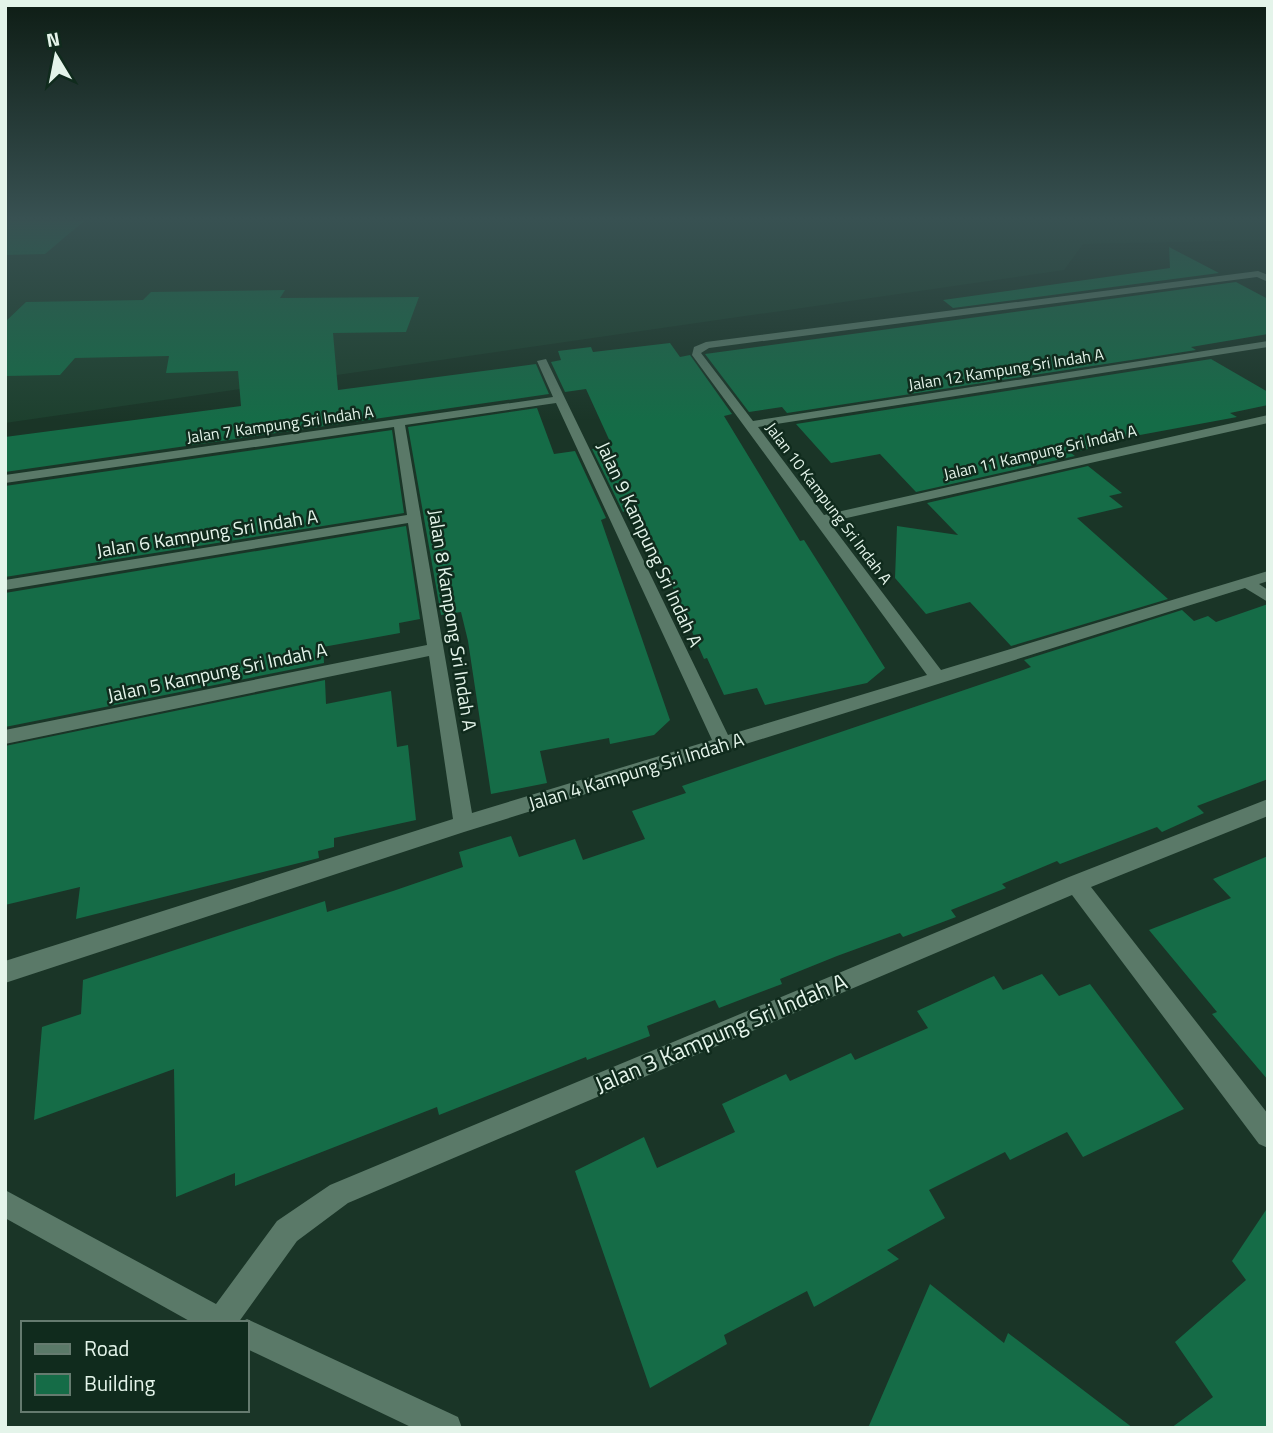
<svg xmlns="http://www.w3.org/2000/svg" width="1273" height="1433" font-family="'Titillium Web',sans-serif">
<rect width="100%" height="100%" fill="#1a3527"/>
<path fill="#1d402e" d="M5 221H1268V240L1083 244 1064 270 5 423Z"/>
<path fill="#156c47" d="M5 221H84L45 254 5 255Z
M1169 247 1219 273 953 308 943 300 1170 268Z
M1236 282 1268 299V334L1191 347 1196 350 787 413 782 407 749 412 705 354Z
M285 290 280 298 419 297 406 332 333 333 338 390 536 364 549 394 5 472V437L241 406 238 371 166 373 169 356 75 358 60 375 5 376V322L26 302 143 300 151 292Z
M670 343 680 357 690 355 732 414 724 416 800 541 804 540 885 668 867 683 765 705 757 688 724 695 707 658 704 659 637 506 623 512 592 449 612 446 586 389 565 392 551 362 561 360 558 351 591 347 593 352Z
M1211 359 1268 392V405L1230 413 1237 417 1113 440 1116 442 1071 453 1075 456 916 492 880 454 831 463 796 424Z
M537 408 554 454 575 451 606 518 601 520 670 720 654 735 610 744 609 738 540 751 547 783 491 794 468 641 461 612 441 615 408 427Z
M392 430 404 513 5 577V486Z
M1088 466 1122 493 1109 496 1123 507 1077 518 1168 599 1011 646 970 602 926 614 895 578 897 526 958 535 927 503Z
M406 526 420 619 399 623 400 633 323 647 324 663 5 727V593Z
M1268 604V779L1197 806 1204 813 1162 832 1157 827 1060 864 1057 861 1002 884 1006 888 951 910 956 917 903 937 900 933 837 956 780 979 782 984 719 1008 715 1000 647 1026 650 1036 587 1060 586 1057 439 1115 437 1107 235 1186V1173L176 1197 174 1069 34 1120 42 1027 81 1014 83 980 325 901 327 912 393 891 463 867 459 852 511 836 519 857 575 839 583 860 645 839 632 811 686 793 682 786 1023 670 1031 667 1024 660 1182 610 1194 621 1208 616 1216 622Z
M325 680 326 704 391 691 397 747 408 745 416 820 334 838V847L318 851 319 858 76 919 80 887 5 905V746Z
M1268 856V1080L1212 1014 1217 1012 1149 930 1231 898 1213 879Z
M1042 974 1059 996 1090 984 1184 1109 1083 1157 1067 1132 1010 1160 1005 1152 929 1190 945 1218 887 1250 899 1259 814 1307 807 1291 724 1335 727 1344 650 1388 575 1171 644 1137 657 1168 735 1132 722 1104 786 1074 790 1081 851 1053 855 1060 928 1028 917 1011 994 976 1003 990Z
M1268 1207V1428H1171L1213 1397 1175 1342 1246 1280 1232 1261Z
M930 1284 1004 1343 1008 1333 1133 1428H868Z"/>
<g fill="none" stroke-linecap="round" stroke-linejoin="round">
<path fill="#5a7968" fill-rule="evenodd" d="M1258 271 1268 275V282L1257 277 709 348 701 353 753 421 1268 341V347L758 427 824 515 1268 415V423L829 522 941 670 1268 571V581L1259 584 1268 590V602L1245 588 464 832 5 983V961L453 819 429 656 5 744V730L427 645 408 523 5 590V580L407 515 394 427 5 483V475L553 397 537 361 546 359 728 735 927 675 692 355 694 347 706 342ZM556 403 712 740 472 813 405 425Z
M1268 799V816L1091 887 1268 1114V1148L1259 1144 1072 895 348 1203 297 1241 238 1323H193L5 1218V1190L216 1304 277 1221 330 1185 1069 877Z
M247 1319 458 1417 462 1428H413L247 1349V1323H239Z"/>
</g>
<linearGradient id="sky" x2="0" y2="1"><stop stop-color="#0e1d15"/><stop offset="0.52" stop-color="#385152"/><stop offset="1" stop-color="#385152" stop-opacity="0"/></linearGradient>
<rect width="1273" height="421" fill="url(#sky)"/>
<g text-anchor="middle" stroke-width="5" stroke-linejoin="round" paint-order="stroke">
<g font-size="16" fill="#e4f4ea" stroke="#102b1d">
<text transform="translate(1006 369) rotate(-9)" y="6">Jalan 12 Kampung Sri Indah A</text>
<text transform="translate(280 424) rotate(-8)" y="6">Jalan 7 Kampung Sri Indah A</text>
<text transform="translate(1040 452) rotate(-13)" y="6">Jalan 11 Kampung Sri Indah A</text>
<text transform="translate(829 503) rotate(53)" y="6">Jalan 10 Kampung Sri Indah A</text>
</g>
<g font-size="19" fill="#e4f4ea" stroke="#102b1d">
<text transform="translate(207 533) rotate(-9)" y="7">Jalan 6 Kampung Sri Indah A</text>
<text transform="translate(650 544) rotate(65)" y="7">Jalan 9 Kampung Sri Indah A</text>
<text transform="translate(453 620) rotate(81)" y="7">Jalan 8 Kampong Sri Indah A</text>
<text transform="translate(217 672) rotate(-12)" y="7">Jalan 5 Kampung Sri Indah A</text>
<text transform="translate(636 771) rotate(-17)" y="7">Jalan 4 Kampung Sri Indah A</text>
</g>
<g font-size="23" fill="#e4f4ea" stroke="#102b1d">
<text transform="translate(721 1033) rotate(-23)" y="8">Jalan 3 Kampung Sri Indah A</text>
</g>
</g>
<rect width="1273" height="1433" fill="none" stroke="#e4f4ea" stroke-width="14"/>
<rect x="21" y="1321" width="228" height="91" fill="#102b1d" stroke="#657b6f" stroke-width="2"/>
<rect x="35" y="1344" width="35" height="10" fill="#5a7968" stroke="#657b6f" stroke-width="2"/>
<text x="84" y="1356" font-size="21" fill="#e4f4ea">Road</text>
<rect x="35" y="1374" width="35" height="21" fill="#156c47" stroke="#657b6f" stroke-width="2"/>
<text x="84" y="1391" font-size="21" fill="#e4f4ea">Building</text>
<g transform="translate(56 56) rotate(350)" stroke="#102b1d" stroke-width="5" paint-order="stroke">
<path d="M0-5L12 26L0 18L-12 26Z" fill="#e4f4ea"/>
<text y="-10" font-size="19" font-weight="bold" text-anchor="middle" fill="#e4f4ea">N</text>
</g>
</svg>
